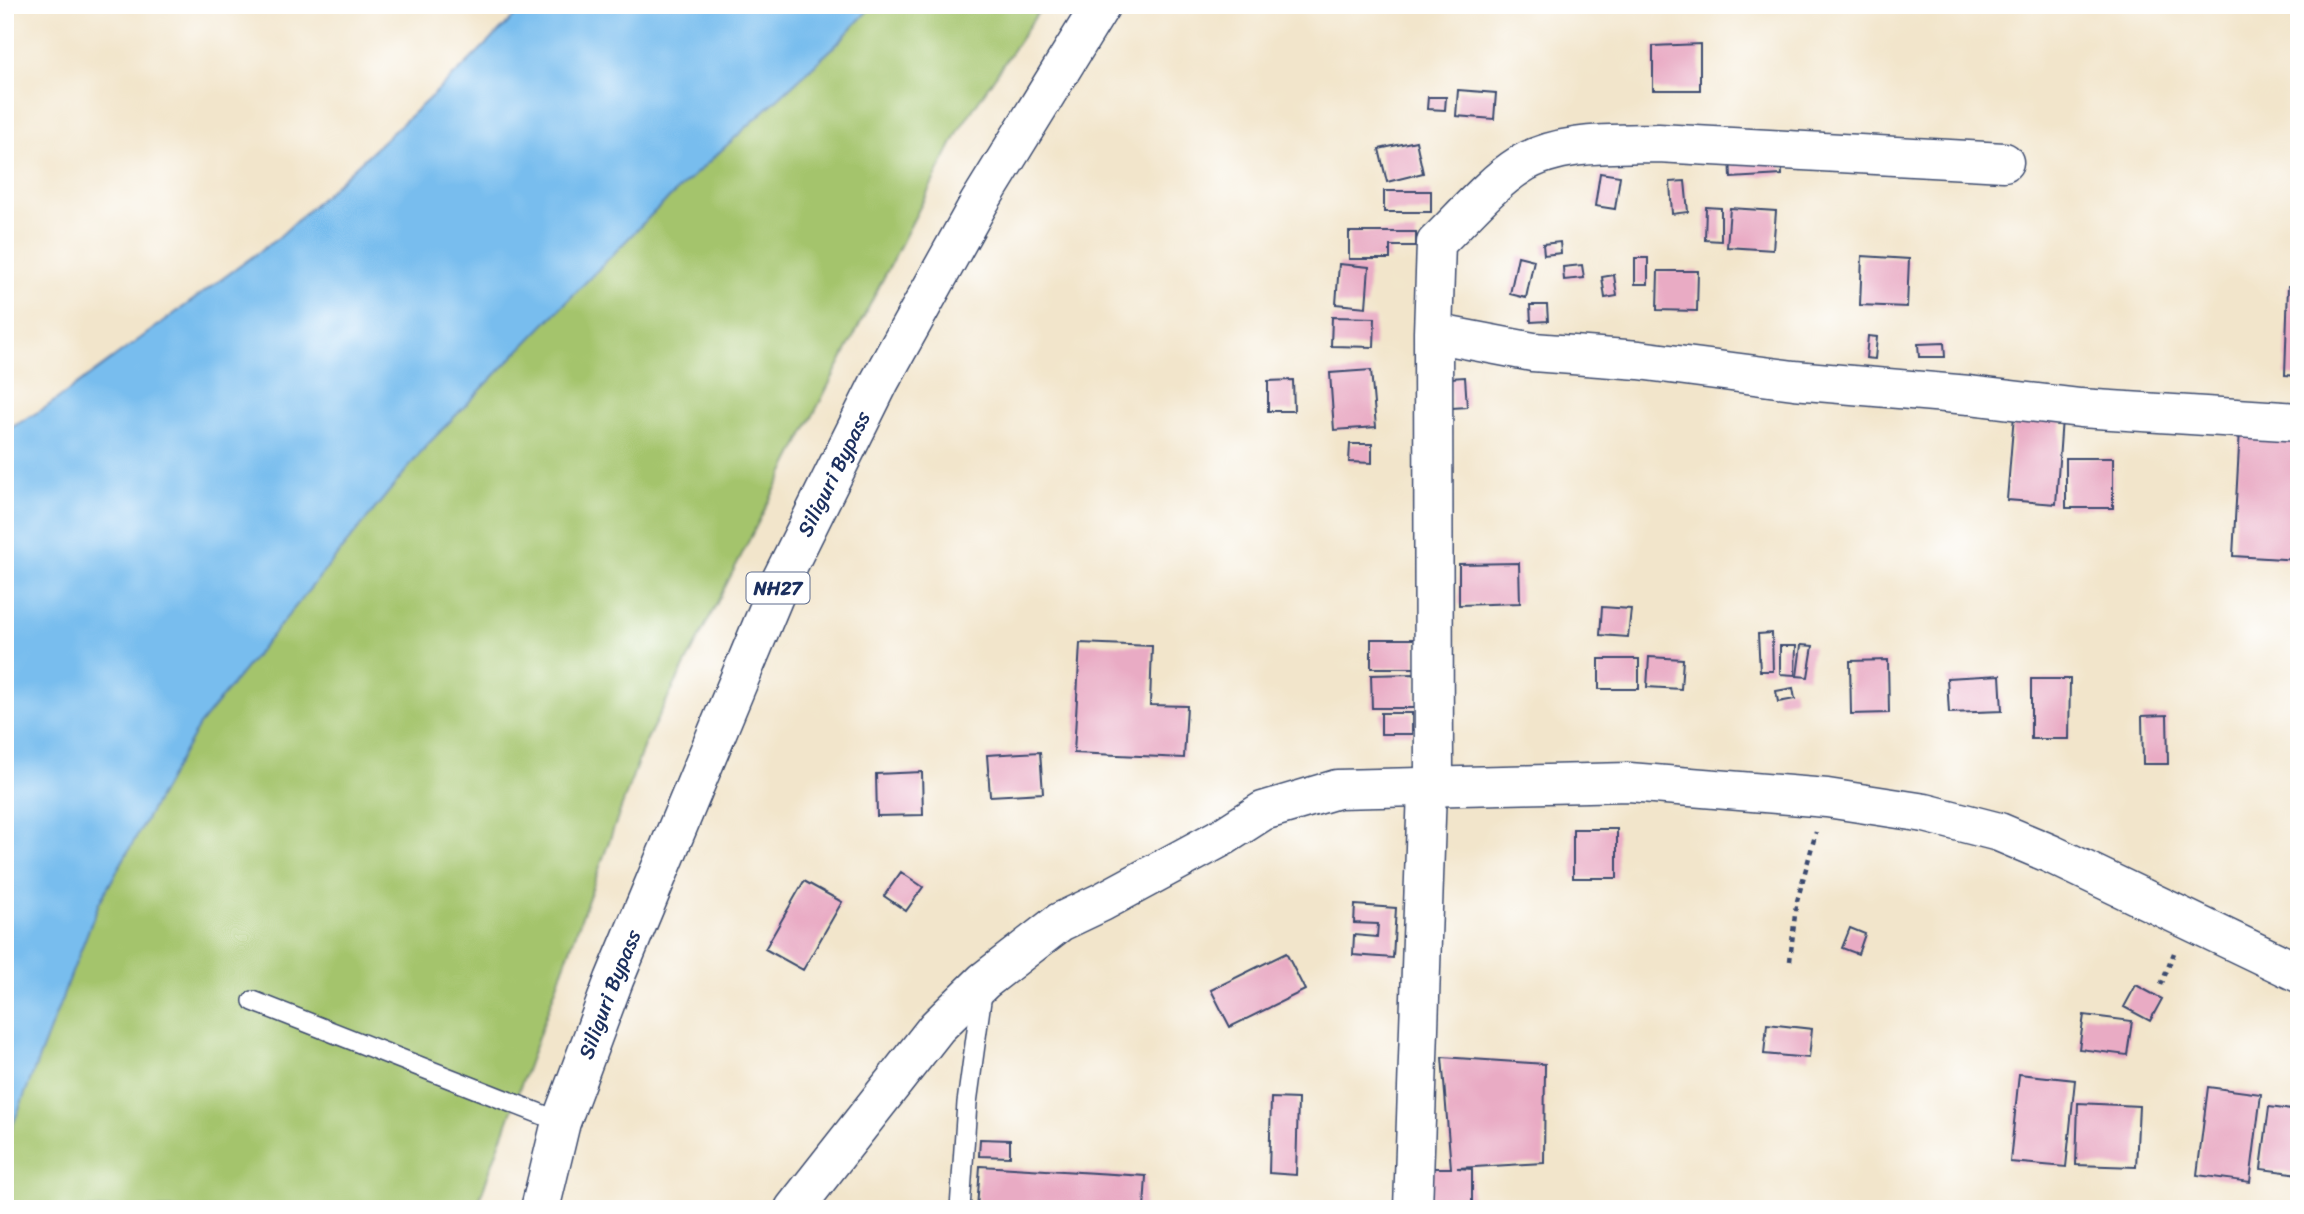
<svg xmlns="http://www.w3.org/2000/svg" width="2304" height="1214" font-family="Sriracha,sans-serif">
<rect width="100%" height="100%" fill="#fff"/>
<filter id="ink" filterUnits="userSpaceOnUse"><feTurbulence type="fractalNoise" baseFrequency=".0143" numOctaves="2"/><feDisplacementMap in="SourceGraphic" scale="14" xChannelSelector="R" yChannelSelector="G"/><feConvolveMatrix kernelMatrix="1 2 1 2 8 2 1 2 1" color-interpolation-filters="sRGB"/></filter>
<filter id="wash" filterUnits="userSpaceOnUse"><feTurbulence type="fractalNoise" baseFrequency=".00686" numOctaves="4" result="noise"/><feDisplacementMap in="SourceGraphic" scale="28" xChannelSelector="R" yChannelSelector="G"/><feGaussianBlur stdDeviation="1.57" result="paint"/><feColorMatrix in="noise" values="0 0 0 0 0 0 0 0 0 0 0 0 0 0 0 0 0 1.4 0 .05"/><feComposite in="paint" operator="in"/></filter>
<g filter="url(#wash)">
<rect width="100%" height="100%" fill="#f2e5cb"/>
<path fill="#a4c46c" stroke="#607a65" stroke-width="2" d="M873 5H1043L961 127 644 745 476 1209H5V1145L99 903 199 725 426 446 654 212 836 45Z"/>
<path fill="#78bdee" stroke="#4a76a6" stroke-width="2" d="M526 5H873L836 45 654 212 426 446 199 725 99 903 5 1145V431L45 408 278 238 461 69Z"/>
<g id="blocks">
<path fill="#e9abc4" d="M1700 44V90H1653V46Z
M1458 90 1496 93 1494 119 1456 116Z
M1428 97H1446L1445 110 1427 109Z
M1416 141 1423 173 1387 182 1379 149Z
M1781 150 1782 175 1731 178 1730 153Z
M1600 173 1620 176 1615 209 1595 206Z
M1685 181 1688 212 1672 214 1670 182Z
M1384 191H1431V212H1384Z
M1706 207 1721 208V241L1705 240Z
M1730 208 1776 211 1773 250 1727 247Z
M1349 232H1416V246H1390V259H1349Z
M1560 242 1561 253 1544 255 1543 244Z
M1518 256 1534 260 1526 298 1510 294Z
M1862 256 1909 259 1907 307 1860 305Z
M1635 258H1648V284H1635Z
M1339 264 1369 267 1366 307 1336 304Z
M1582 265 1584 278 1564 280 1563 267Z
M1658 271H1698L1697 311 1657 310Z
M1614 275 1617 296 1605 298 1602 277Z
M2288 286H2299V376L2285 375Z
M1530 305H1547L1548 321 1531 322Z
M1332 317 1375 318 1374 347 1331 346Z
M1868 336 1877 337 1875 359 1866 358Z
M1944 343 1945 357H1919L1918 344Z
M1371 370 1376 427 1334 430 1330 373Z
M1465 377 1467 407 1452 408 1450 378Z
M1293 380 1294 411H1268V381Z
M2014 415 2062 418 2056 504 2007 500Z
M2240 429 2299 432V560L2233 556Z
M1350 444H1372V463L1349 462Z
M2066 458H2113V508H2066Z
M1519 563 1520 603 1459 605V564Z
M1602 607 1631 609 1628 637 1600 635Z
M1772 633 1773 671H1760L1758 634Z
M1371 639H1415V668H1371Z
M1080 643 1152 646 1150 705 1187 706 1184 758 1074 753Z
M1801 645 1813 646 1808 677 1797 676Z
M1780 646H1796L1795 675 1780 674Z
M1649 657 1683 659 1681 689 1647 687Z
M1599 659H1639V689H1599Z
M1888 660 1889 713 1851 714 1850 661Z
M1415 674V708H1372L1371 675Z
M2000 675 2002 711 1949 713 1947 678Z
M2031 679H2070L2069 739H2031Z
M1793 688 1795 699 1778 702 1776 691Z
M1381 713H1412V734H1381Z
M2167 715 2168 764H2143L2142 716Z
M1040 752 1043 793 990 796 987 755Z
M922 772 923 815 877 816 876 774Z
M1573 829H1617V878H1573Z
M901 872 923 887 906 911 884 896Z
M804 881 842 902 803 970 765 949Z
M1355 905 1396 908 1393 958 1353 955 1354 935 1377 937 1378 924 1354 923Z
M1850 928 1865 934 1858 954 1842 948Z
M1286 953 1305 990 1230 1027 1211 990Z
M2136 985 2162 999 2150 1021 2124 1007Z
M2084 1015 2132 1021 2127 1055 2079 1049Z
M1767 1024 1812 1029 1809 1058 1764 1054Z
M1442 1057 1545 1064 1544 1163 1457 1168 1472 1169V1209H1430L1431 1168H1451Z
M2019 1074 2075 1080 2066 1167 2010 1162Z
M2208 1087 2261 1094 2250 1182 2197 1175Z
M1271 1098 1298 1099 1296 1175 1269 1173Z
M2078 1103 2139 1106 2136 1167 2076 1165Z
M2269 1107 2299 1111V1174L2261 1169Z
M980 1139 1010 1140V1157L979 1156Z
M980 1166 1146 1176 1144 1209H977Z"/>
</g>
</g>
<g filter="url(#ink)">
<use href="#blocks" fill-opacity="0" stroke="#3b4a6e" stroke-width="2"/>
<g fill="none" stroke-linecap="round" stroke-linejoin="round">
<g stroke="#3b4a6e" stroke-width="22">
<path id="service" d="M253 1001 561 1122
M960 1209 967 1103 983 986"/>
</g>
<g stroke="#3b4a6e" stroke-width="41">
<path id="minor" d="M1433 333 1533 352 1639 360 1794 380 1969 395 2080 408 2299 422
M1434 787 1433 333 1436 243C1461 219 1491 183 1520 165 1558 141 1614 144 1658 143L2004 162
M1413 1209 1427 788"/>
</g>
<g stroke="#3b4a6e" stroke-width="41">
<path id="secondary" d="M794 1209 937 1027 984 981 1060 922 1102 902 1224 836 1263 811 1337 789 1629 782 1827 798 1925 813 1999 832 2051 854 2299 973"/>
</g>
<g stroke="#3b4a6e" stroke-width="41">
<g id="trunk">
<path id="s1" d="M540 1209 561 1122 614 980 779 584 880 381 979 203 1101 5"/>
</g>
</g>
<path stroke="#3b4a6e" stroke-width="4.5" stroke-dasharray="5 5" stroke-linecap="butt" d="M1790 961 1796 905 1816 832
M2161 985 2174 953"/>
<use href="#service" stroke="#fff" stroke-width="19"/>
<use href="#minor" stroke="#fff" stroke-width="38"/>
<use href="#secondary" stroke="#fff" stroke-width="38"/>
<use href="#trunk" stroke="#fff" stroke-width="38"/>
</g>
</g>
<g text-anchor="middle" stroke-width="5" stroke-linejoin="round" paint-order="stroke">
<rect fill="#fff" stroke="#5f6d8e" stroke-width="2" x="746.5" y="572.5" width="63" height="31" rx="5"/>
<g font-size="19" font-weight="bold" fill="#1b2f5e">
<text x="778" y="595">NH27</text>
</g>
<g font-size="21" fill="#1b2f5e" stroke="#fff">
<text dy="7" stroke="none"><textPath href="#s1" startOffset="793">Siliguri Bypass</textPath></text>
<text dy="7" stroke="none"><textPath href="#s1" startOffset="226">Siliguri Bypass</textPath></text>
</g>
</g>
<rect width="2304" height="1214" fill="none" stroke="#fff" stroke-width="28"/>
</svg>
